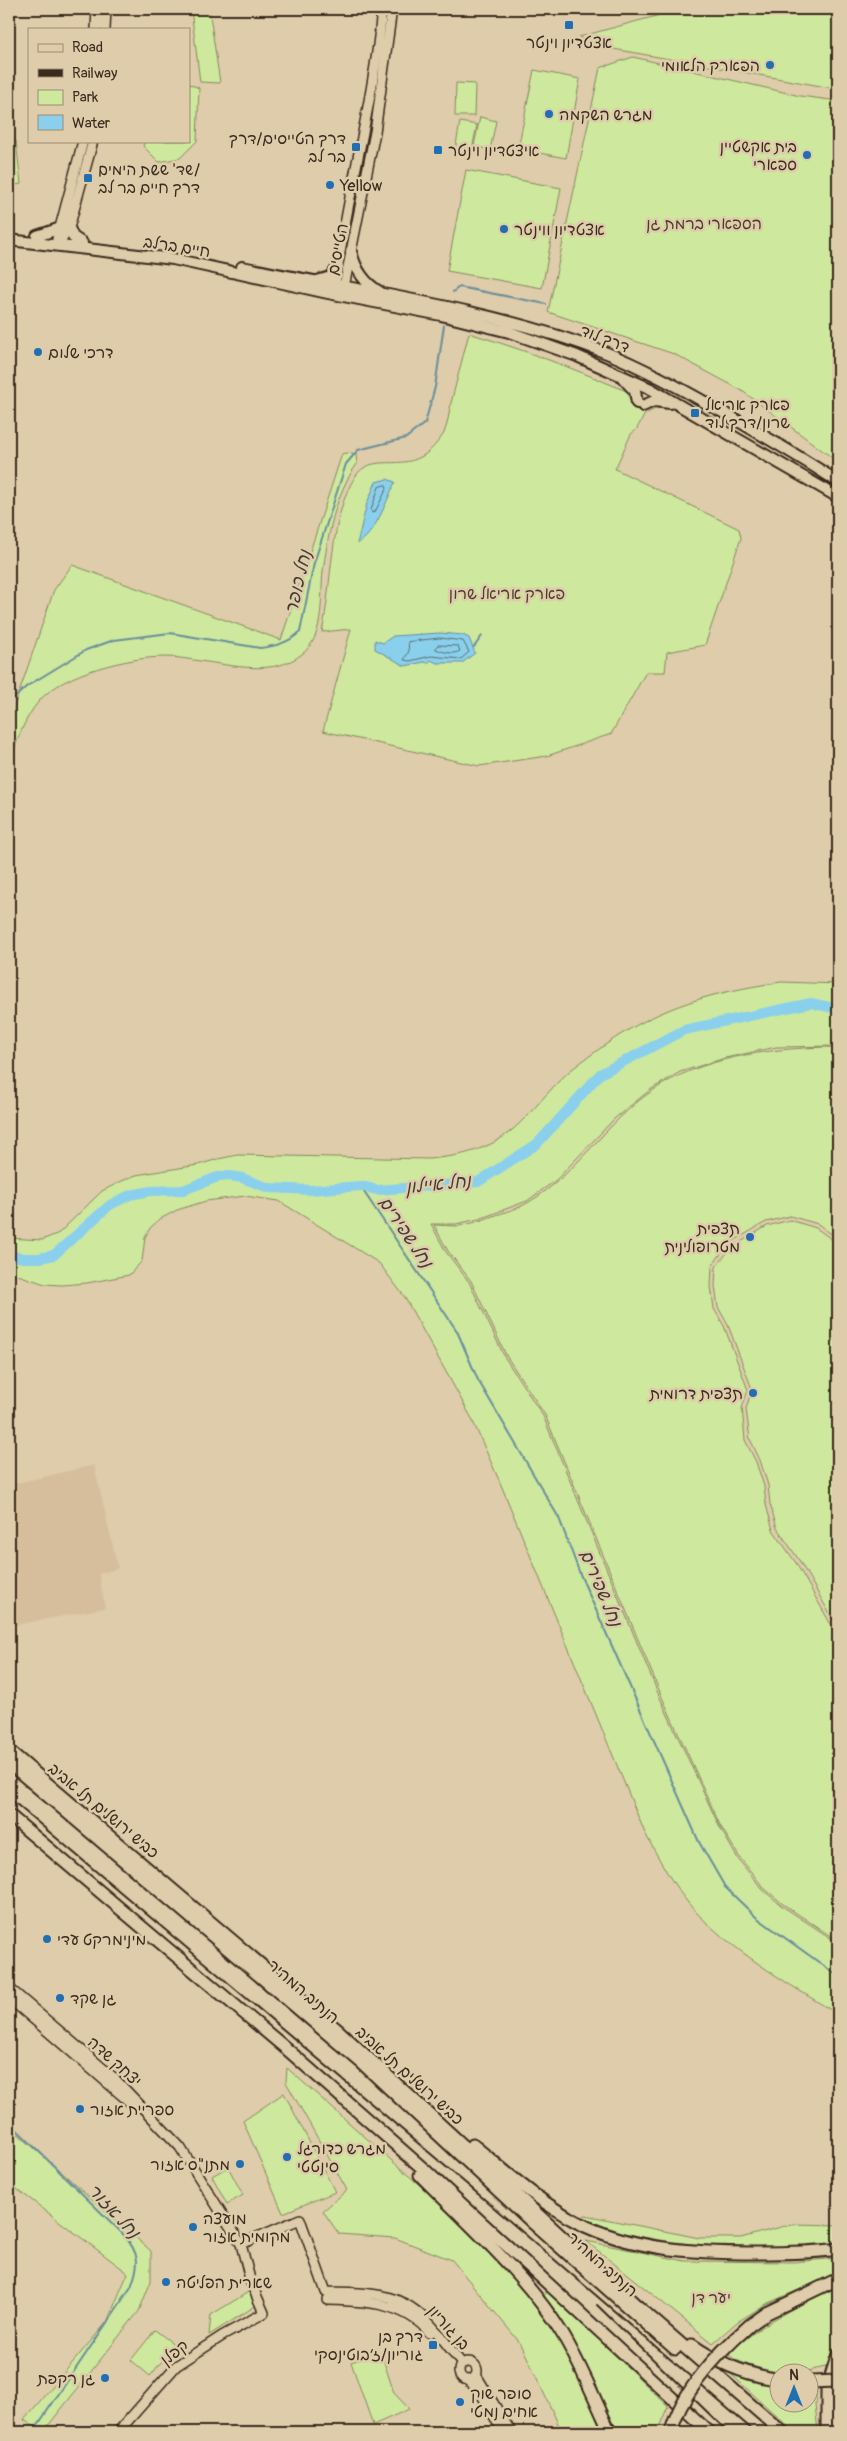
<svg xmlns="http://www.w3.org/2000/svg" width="847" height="2441" font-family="Pangolin,'Playpen Sans Hebrew',sans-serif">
<rect width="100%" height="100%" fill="#deccaa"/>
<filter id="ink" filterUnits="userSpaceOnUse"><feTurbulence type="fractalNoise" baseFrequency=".02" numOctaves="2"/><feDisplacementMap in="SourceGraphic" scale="10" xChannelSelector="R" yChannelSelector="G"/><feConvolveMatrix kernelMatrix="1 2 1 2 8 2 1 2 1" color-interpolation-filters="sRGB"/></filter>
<g filter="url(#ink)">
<path fill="#d6be9c" d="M94 1465 118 1568 99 1574 105 1608 10 1626 9 1485Z"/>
<path fill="#cee89e" stroke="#84895e" d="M191 9H209L220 83 200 82Z
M682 9H838V89L591 45 579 37Z
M633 57 800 96 838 101V462L741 390 674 354 548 312 600 68Z
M534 70 580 79 566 158 518 149Z
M456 83 475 84 474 116H455Z
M189 84 199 88 197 141 180 158 159 162 143 146 145 141H189Z
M480 117 496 121 490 150 474 146Z
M460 122 477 125 471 154 455 151Z
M16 141 21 184 9 186V142Z
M466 170 561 188 542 288 447 271Z
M469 333C537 354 602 379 666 409L657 408 645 414 636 430 631 434 615 469 739 529 741 538 705 645 667 652 665 672H646L611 734 547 756 479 766 323 731 351 629 322 632C332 586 330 515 355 477 371 451 402 473 427 453 432 449 441 439 444 433 448 424 449 412 451 403 457 380 463 356 469 333Z
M348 453 356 455 357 464C336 493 329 530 324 564 319 592 327 635 302 654 273 677 233 665 200 661 188 659 177 657 165 657 130 657 62 673 39 701 23 720 16 743 9 766V722L54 590 72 565 281 640 342 454Z
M781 982 838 984V1046L776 1047 725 1058 680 1072 650 1090 615 1118 556 1180 527 1201 479 1219 456 1224H431L446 1252 469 1282 505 1358 543 1416 660 1698 719 1826 738 1859 762 1889 782 1906 838 1943V2014C791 1986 723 1945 689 1904 671 1882 658 1857 645 1833L499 1480 471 1417 404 1296 379 1263 279 1201 245 1196 206 1201 177 1210 160 1219 150 1228 145 1237 142 1261 129 1275 87 1283 62 1285 45 1284 9 1272V1238L42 1240 59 1233 102 1191 122 1181 136 1175 198 1165 218 1159 238 1155 429 1159C448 1157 466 1155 484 1147 521 1133 542 1094 571 1070 582 1061 594 1053 605 1045 662 1005 714 992 781 982Z
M826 1047 838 1048V1239L818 1224 790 1216 766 1222 728 1244 712 1266 711 1286 714 1309 724 1326 748 1390 742 1408 745 1440 756 1462 764 1486 766 1505 773 1530 796 1563 838 1637V1941L783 1904 764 1888 740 1858 720 1825 662 1697 545 1415 507 1357 471 1281 448 1251 434 1225C442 1225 449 1226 457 1226 469 1225 482 1220 493 1216 505 1212 518 1209 529 1202 577 1174 606 1122 652 1091 702 1057 767 1049 826 1047Z
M790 1220 816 1228 838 1244V1628L799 1560 777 1528 770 1504 768 1485 760 1460 750 1439 746 1409 752 1389 728 1325 718 1307 715 1286 716 1267 731 1248 767 1226Z
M287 2068C328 2104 368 2140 409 2176 456 2217 504 2260 542 2311 569 2347 585 2390 602 2432H562L521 2344 452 2260 395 2238 339 2234 323 2211 347 2190 286 2082Z
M284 2093 335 2192 283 2213 243 2121Z
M9 2126 151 2251V2281L139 2311 43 2432 24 2420 107 2322 128 2273 9 2183Z
M228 2167 243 2195 227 2204 212 2176Z
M585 2215 699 2238H741L792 2224 838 2225V2242C774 2253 640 2248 582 2218Z
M586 2241 685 2261 794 2262 838 2258V2273L768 2303 737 2322 713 2343Z
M838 2287V2343L826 2367C815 2369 802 2373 790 2373 775 2373 740 2365 729 2355L730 2352C762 2323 799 2304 838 2287Z
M250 2291 257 2305 209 2335 211 2315Z
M548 2291 668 2406 657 2432H612L543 2297Z
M155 2330 175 2345 150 2376 131 2360Z
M381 2353 394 2393 409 2409 373 2425 351 2362Z
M731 2374 779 2384 780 2404H810V2385L817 2386 815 2404 818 2432H794Z"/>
<path fill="#8ad0ec" stroke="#6a8e9a" d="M387 479 395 482C387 500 375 535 357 544L367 503 376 482Z
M440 633 463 635 469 638 475 653 462 663H437L431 660 428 663 424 662 405 666 375 649V640L383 643 393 636Z"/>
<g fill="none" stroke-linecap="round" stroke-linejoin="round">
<path stroke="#5b6c70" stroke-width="1" d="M386 485 387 488 375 512 372 513 371 510 379 487Z
M440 638 463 641 469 652 461 659 431 656 410 661 404 660 409 651 408 642Z
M438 645 458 646 460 651C454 655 442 652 436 649Z"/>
<path stroke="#6a8e9a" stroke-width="2" d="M453 292 459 287 546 304
M474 647 482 636
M9 720 12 700 27 686 86 650 114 640 170 633 260 648C276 646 288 643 300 632L314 563 346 464 358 450 406 438 425 423 435 387 444 325
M360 1186 457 1331 478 1380 559 1518 580 1574 699 1842 725 1887 756 1917 838 1976
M9 2122 123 2234C140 2254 140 2263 131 2287L33 2432"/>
<path stroke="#8ad0ec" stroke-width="10" d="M9 1255 23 1258H40L54 1255 110 1205 130 1195 151 1191 183 1190 218 1177 230 1176 242 1178 269 1188 311 1190 360 1186 378 1190 478 1182 537 1144 600 1074 684 1030 811 1003 838 1009"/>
<g stroke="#3b2a1e" stroke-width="12">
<path id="secondary" d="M96 29 97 9
M105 29 106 9
M58 246 69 228 93 141
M58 246 57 239 83 141
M337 290 335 286C347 193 374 102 382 9
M342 291 344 287 375 132 392 9
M9 1988 114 2078 180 2147 241 2244 251 2283 264 2313 222 2336 176 2366 118 2432
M9 1998 132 2104
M241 2244 300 2219 326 2292C351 2293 380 2291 403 2303 428 2315 445 2343 462 2364
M328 2300C365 2301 404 2302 430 2333
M459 2371a9 9 0 1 1 18 0a9 9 0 1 1-18 0Z
M476 2375 511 2432
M467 2380 479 2390 503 2432"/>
</g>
<g stroke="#3b2a1e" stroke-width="14">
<path id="primary" d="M69 228 73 237 82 243
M37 236 61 228
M9 240 173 259 328 293 441 315 509 332 577 356 651 389 838 497
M351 251C355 269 364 283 380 292
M242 267C363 292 491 308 607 353 649 370 688 393 728 415 765 437 803 458 838 482
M317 281 331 277 338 267
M623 378 635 391 637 403
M643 406 654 401 670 403"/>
</g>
<g stroke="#3b2a1e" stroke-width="15">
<path id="highway" d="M9 1751 340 2032 636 2305 782 2432
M9 1763 362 2063 534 2224 675 2349
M9 1815 289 2051 428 2173 709 2432
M473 2145C506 2172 539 2202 577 2222 631 2250 695 2253 755 2253 783 2253 810 2253 838 2249
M420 2175C468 2224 522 2271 560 2330 580 2362 594 2398 610 2432
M750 2325 767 2313 838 2279
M692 2345C719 2364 747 2375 780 2380
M827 2432V2389L838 2354"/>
</g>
<use href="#secondary" stroke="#deccaa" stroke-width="9"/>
<use href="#primary" stroke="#deccaa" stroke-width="10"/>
<use href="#highway" stroke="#deccaa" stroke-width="11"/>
<path stroke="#3b2a1e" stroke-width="2" d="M9 1798 470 2187 755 2432
M597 2305 728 2432"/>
<g stroke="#3b2a1e" stroke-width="15" stroke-linecap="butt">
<path id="highway-bridge" d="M810 2382 838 2381
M671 2432C682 2390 718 2353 750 2325"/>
</g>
<use href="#highway-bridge" stroke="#deccaa" stroke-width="11"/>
</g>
</g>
<g fill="#1f6fb2" stroke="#deccaa" stroke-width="2">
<rect x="564" y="20" width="10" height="10" rx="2.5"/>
<circle cx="770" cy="65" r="5"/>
<circle cx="549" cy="114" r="5"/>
<rect x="351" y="142" width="10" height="10" rx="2.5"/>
<rect x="433" y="145" width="10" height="10" rx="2.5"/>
<circle cx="807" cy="155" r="5"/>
<rect x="83" y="173" width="10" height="10" rx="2.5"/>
<circle cx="330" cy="185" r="5"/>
<circle cx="504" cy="229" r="5"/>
<circle cx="38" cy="352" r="5"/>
<rect x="690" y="408" width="10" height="10" rx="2.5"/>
<circle cx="750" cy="1237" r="5"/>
<circle cx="753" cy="1393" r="5"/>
<circle cx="47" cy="1939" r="5"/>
<circle cx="60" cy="1998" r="5"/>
<circle cx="80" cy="2109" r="5"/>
<circle cx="287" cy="2157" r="5"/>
<circle cx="240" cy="2164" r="5"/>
<circle cx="193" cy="2227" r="5"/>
<circle cx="166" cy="2282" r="5"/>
<rect x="428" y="2340" width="10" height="10" rx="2.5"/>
<circle cx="105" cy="2378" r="5"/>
<circle cx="460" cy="2402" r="5"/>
</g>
<g text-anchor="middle" stroke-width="5" stroke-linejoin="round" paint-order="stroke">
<g font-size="16" fill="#3b2a1e" stroke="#deccaa" text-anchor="start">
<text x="569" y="48" text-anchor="middle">אצטדיון וינטר</text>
<text x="760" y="71" text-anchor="end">הפארק הלאומי</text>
<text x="559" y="120">מגרש השקמה</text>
<text x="346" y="144" text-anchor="end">דרך הטייסים/דרך<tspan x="346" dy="18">בר לב</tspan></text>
<text x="797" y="152" text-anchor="end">בית אקשטיין<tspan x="797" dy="18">ספארי</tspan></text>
<text x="448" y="156">איצטדיון וינטר</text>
<text x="98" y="175">שד' ששת הימים/<tspan x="98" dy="18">דרך חיים בר לב</tspan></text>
<text x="340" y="191">Yellow</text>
<text x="514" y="235">אצטדיון ווינטר</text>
<text x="48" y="358">דרכי שלום</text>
<text x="705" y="410">פארק אריאל<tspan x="705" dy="18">שרון/דרך לוד</tspan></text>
<text x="740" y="1234" text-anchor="end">תצפית<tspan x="740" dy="18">מטרופולינית</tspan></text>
<text x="743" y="1399" text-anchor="end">תצפית דרומית</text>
<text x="57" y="1945">מינימרקט עדי</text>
<text x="70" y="2004">גן שקד</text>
<text x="90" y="2115">ספריית אזור</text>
<text x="297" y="2154">מגרש כדורגל<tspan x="297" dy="18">סינטטי</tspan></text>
<text x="230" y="2170" text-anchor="end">מתנ"ס אזור</text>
<text x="203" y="2224">מועצה<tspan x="203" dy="18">מקומית אזור</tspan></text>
<text x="176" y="2288">שארית הפליטה</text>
<text x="423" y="2342" text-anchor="end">דרך בן<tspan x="423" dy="18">גוריון/ז׳בוטינסקי</tspan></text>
<text x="95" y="2384" text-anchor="end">גן רקפת</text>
<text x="470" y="2399">סופר שוק<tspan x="470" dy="18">אחים נמטי</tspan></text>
</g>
<g font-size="16" fill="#4a3d2b" stroke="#deccaa">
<text x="704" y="229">הספארי ברמת גן</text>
<text x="507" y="599">פארק אריאל שרון</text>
<text x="711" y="2303">יער דן</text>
</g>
<g font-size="16" fill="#3b2a1e" stroke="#deccaa">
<text transform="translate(177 246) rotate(9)" y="6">חיים ברלב</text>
<text transform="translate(337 249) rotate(-79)" y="6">הטייסים</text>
<text transform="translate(605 338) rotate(21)" y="6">דרך לוד</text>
<text transform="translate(104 1810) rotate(40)" y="6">כביש ירושלים תל אביב</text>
<text transform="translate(304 1991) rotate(41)" y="6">הנתיב המהיר</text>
<text transform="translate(115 2061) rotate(42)" y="6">יצחק שדה</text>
<text transform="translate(410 2075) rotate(42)" y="6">כביש ירושלים תל אביב</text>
<text transform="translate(603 2264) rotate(42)" y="6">הנתיב המהיר</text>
<text transform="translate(449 2327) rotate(48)" y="6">בן גוריון</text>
<text transform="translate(174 2352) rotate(-38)" y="6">קפלן</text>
</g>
<g font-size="18" font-style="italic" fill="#433b33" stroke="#deccaa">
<text transform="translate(298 582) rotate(-77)" y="6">נחל כופר</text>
<text transform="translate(438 1184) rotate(-6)" y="6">נחל איילון</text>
<text transform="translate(406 1232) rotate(56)" y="6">נחל שפירים</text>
<text transform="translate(601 1588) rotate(67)" y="6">נחל שפירים</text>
<text transform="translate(114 2211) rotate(47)" y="6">נחל אזור</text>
</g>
</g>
<rect width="847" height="2441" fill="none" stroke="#deccaa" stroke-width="30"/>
<rect x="15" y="15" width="817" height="2411" fill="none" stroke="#3b2a1e" stroke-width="2" filter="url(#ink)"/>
<rect x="28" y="28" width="162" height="115" fill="#deccaa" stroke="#9d8b72"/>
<rect x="38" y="44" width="25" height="8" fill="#deccaa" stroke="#9d8b72"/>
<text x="72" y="52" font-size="15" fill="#3b2a1e">Road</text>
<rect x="38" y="69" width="25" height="8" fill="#3b2a1e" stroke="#9d8b72"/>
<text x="72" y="78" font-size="15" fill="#3b2a1e">Railway</text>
<rect x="38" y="90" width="25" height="15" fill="#cee89e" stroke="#9d8b72"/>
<text x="72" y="102" font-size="15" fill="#3b2a1e">Park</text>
<rect x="38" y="115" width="25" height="15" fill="#8ad0ec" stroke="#9d8b72"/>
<text x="72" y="128" font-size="15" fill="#3b2a1e">Water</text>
<g transform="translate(794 2388)"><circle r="24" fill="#deccaa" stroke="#9d8b72"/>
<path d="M0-4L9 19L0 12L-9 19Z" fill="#1f6fb2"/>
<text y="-8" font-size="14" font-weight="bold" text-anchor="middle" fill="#3b2a1e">N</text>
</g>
</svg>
